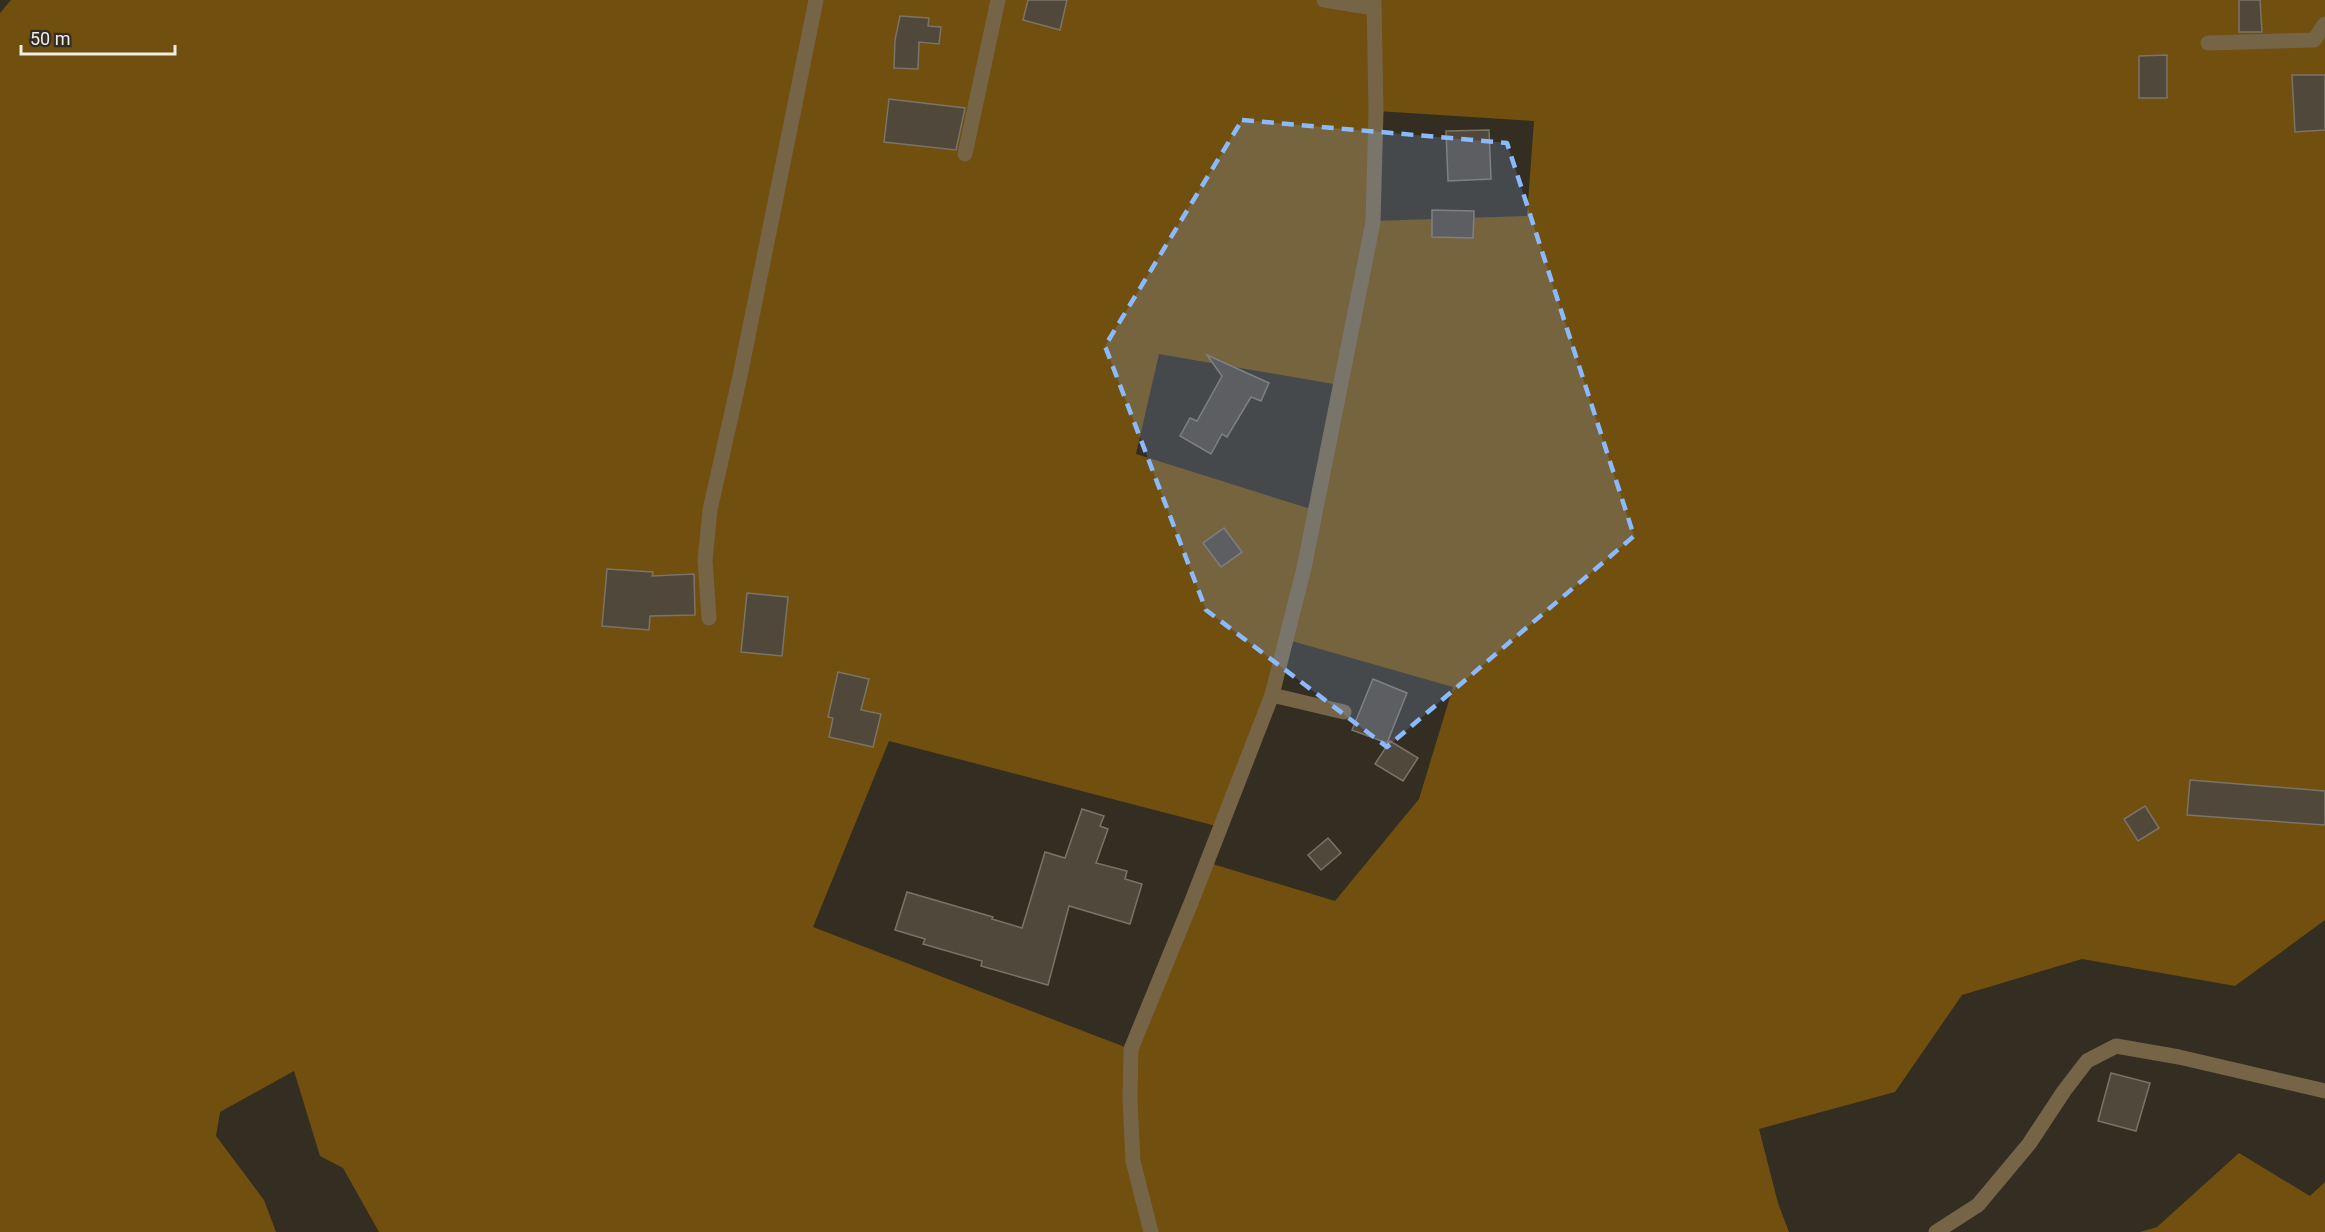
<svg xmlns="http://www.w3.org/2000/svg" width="2325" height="1232" font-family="Roboto,sans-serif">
<rect width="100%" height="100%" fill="#342d21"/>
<path fill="#714f0f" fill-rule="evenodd" d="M11 0H2325V920L2235 986 2082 959 1962 995 1895 1092 1759 1129 1778 1203 1789 1232H379L343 1168 320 1156 294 1071 220 1112 216 1136 264 1200 276 1232H0V13ZM1377 111 1534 121 1527 216 1373 221ZM1159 354 1339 385 1314 510 1136 454ZM1285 639 1453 687 1419 799 1335 901 1206 862 1130 1049 813 927 889 741 1220 827Z
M2239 1153 2310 1196 2325 1182V1232H2140L2157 1227Z"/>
<path fill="#51483c" stroke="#7b7365" stroke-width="1.5" d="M1028 0H1067L1060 30 1023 20Z
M2239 0H2260L2262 32H2239Z
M900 16 929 18 928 26 941 27 939 44 919 42 918 69 894 68 895 40Z
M2167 55V98H2139V56Z
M2292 75H2325V130L2295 132Z
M889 99 965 108 956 150 884 142Z
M1489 130 1491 179 1448 181 1446 131Z
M1432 210 1474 211 1473 238 1432 237Z
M1207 355 1269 383 1261 401 1251 397 1227 437 1222 434 1211 454 1180 436 1190 418 1197 421 1222 376Z
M1224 528 1242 552 1221 567 1203 543Z
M607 569 653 572 652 576 694 574 695 615 650 616 649 630 602 626Z
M747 593 788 597 782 656 741 652Z
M838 672 869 679 861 710 881 714 873 747 829 737 833 718 828 717Z
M1373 679 1407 693 1387 743 1352 730Z
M1390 741 1418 758 1403 781 1375 764Z
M2190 780 2325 791V825L2187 815Z
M2145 806 2159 828 2138 841 2124 819Z
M1082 809 1104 816 1100 826 1108 829 1096 863 1127 871 1125 879 1142 884 1130 924 1069 906 1048 985 981 966 982 961 923 944 925 939 895 930 907 892 993 917 992 919 1022 928 1045 852 1065 858Z
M1328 838 1341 853 1321 870 1308 855Z
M2111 1073 2150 1083 2136 1131 2098 1121Z"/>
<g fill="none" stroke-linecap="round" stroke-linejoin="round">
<path stroke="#766447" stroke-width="15" d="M1324 0 1374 8
M2208 43 2314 40 2325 24
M965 154 998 0
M709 618 705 560 710 510 740 376 816 0
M1272 695 1344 712
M1936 1232 1978 1205 2029 1144 2064 1091 2087 1061 2116 1046 2179 1057 2325 1091"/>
<path stroke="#766447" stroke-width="15" d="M1151 1232 1133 1161 1130 1100 1131 1049 1191 903 1272 695 1304 568 1373 222 1376 111 1374 0"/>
</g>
<path fill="#8abafc" fill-opacity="0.2" stroke="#8abafc" stroke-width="4.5" stroke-dasharray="12 8" stroke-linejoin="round" d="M1242 120 1507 143 1634 536 1387 747 1206 610 1105 346Z"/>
<path d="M21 45v9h154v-9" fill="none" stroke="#f1ece5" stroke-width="3"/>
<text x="30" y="45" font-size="18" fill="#f1ece5" stroke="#342d21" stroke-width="4.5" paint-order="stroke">50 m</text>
</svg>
